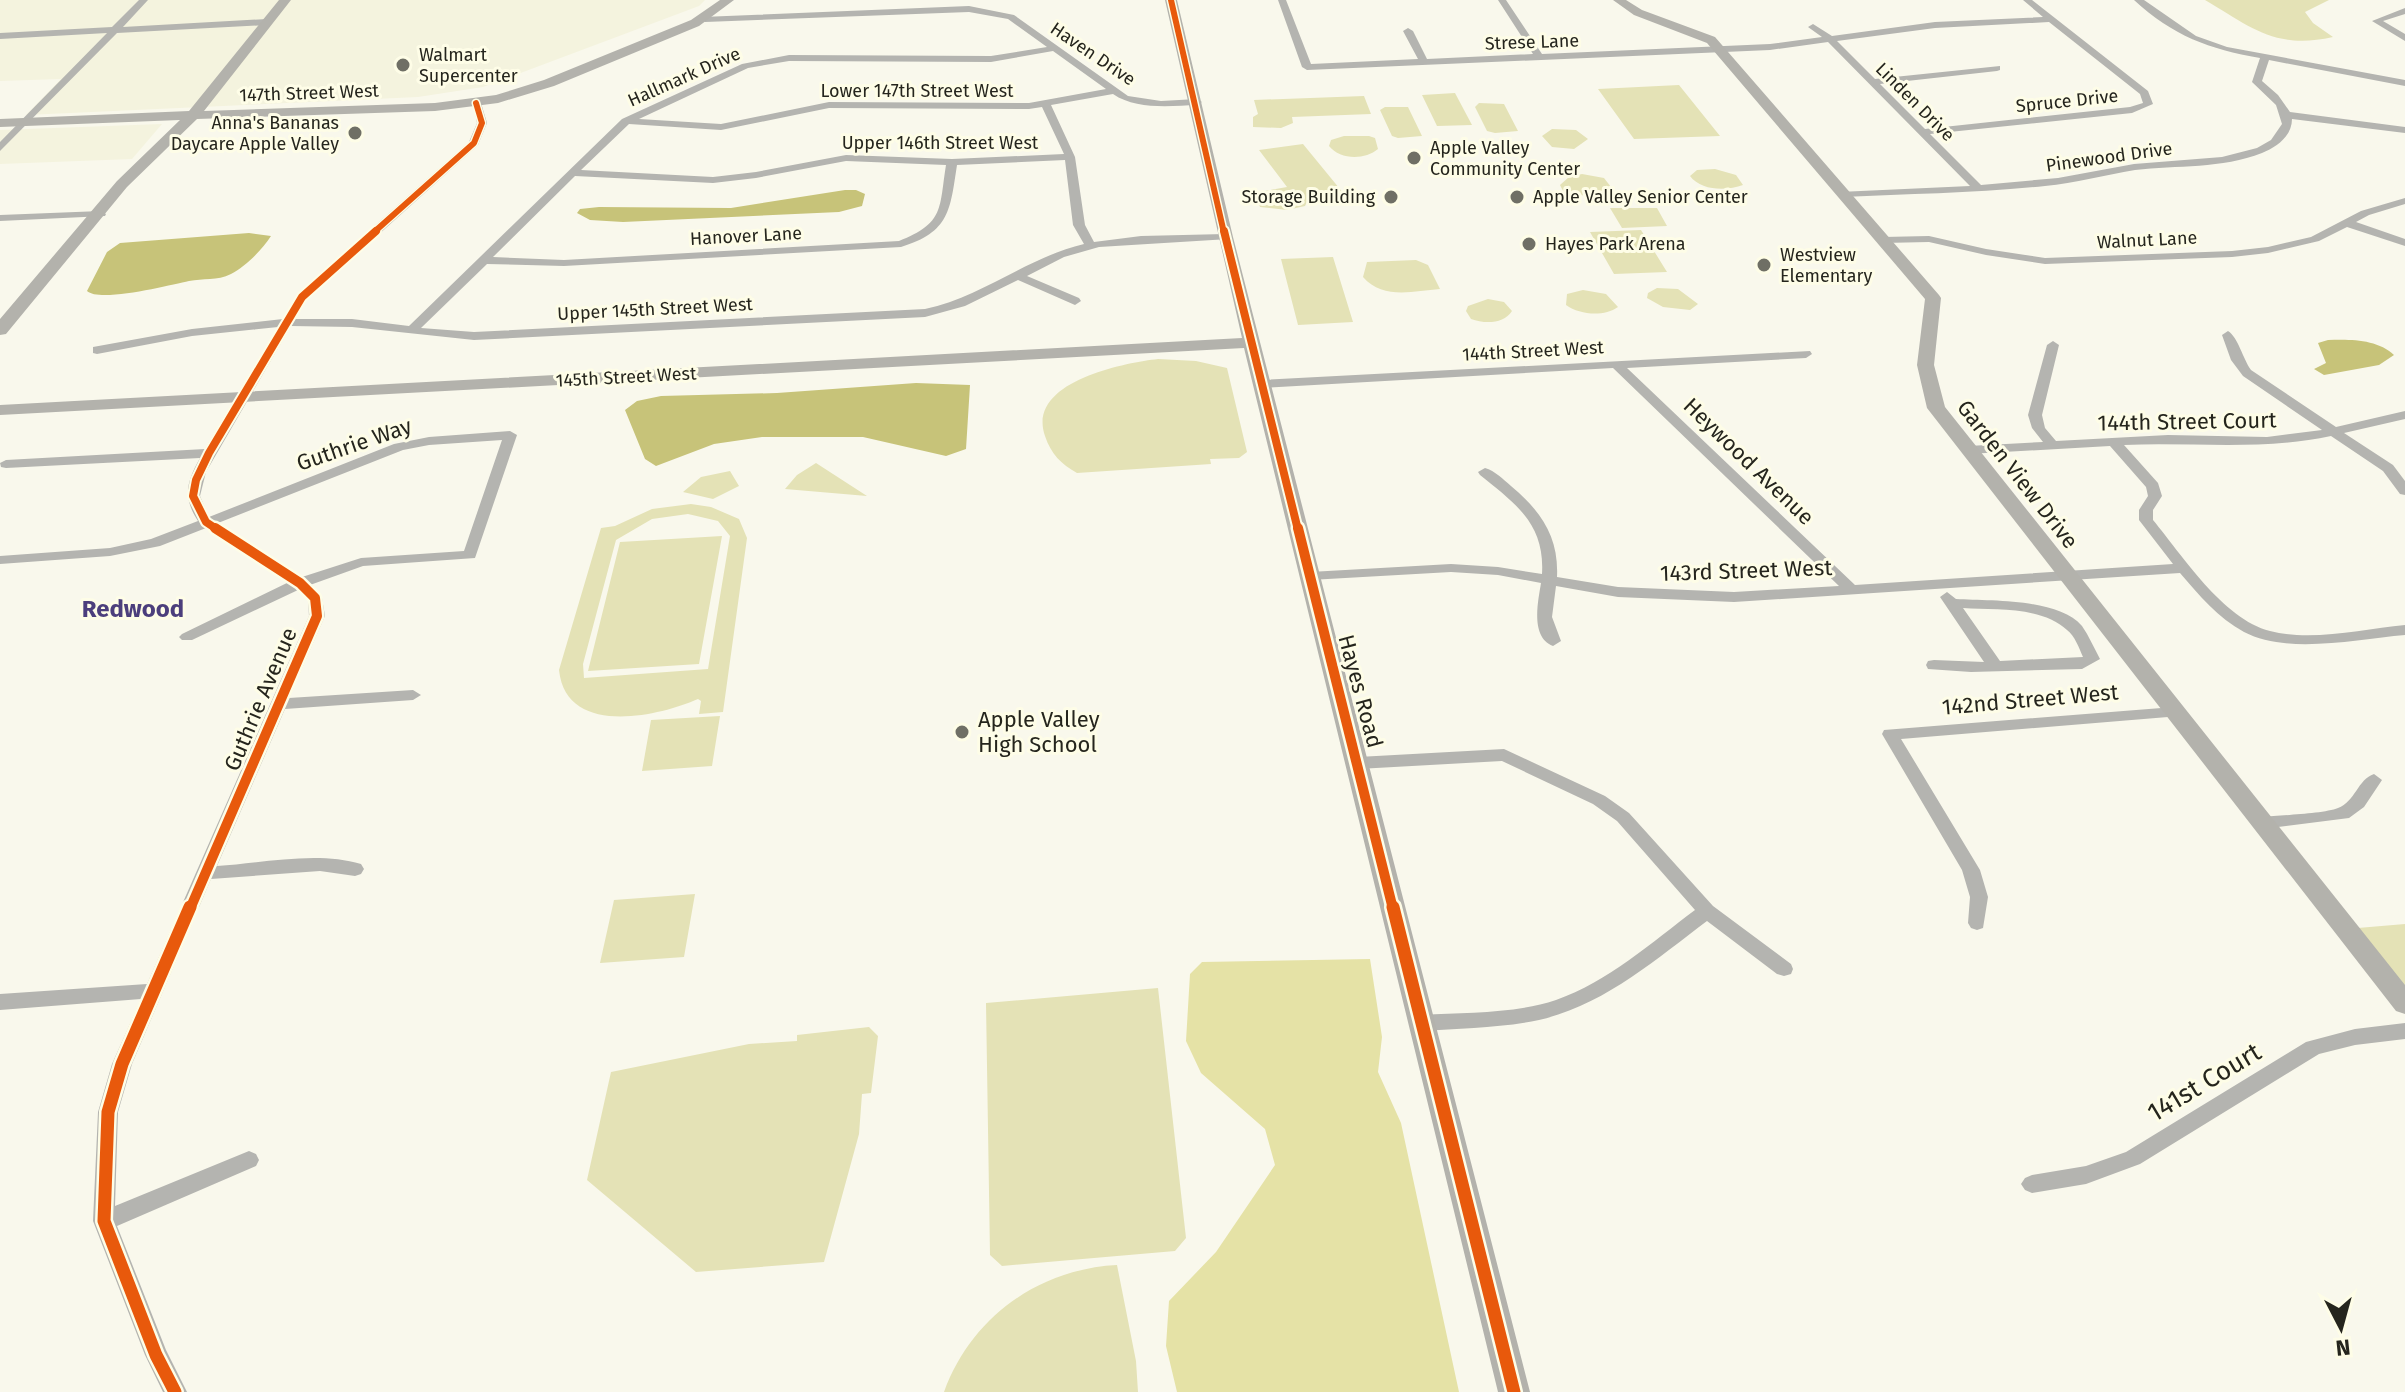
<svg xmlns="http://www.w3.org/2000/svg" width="2405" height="1392" font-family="'Fira Sans',sans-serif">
<rect width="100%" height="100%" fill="#f9f8ec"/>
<path fill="#f4f3de" d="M0 0H705L699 6 483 87 418 97 26 115 61 79 0 81Z
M162 124 132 159 0 164V130Z"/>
<path fill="#e4e2b6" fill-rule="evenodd" d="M2205 0H2329L2305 12 2313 23 2333 37C2275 50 2251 27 2205 0Z
M1679 85 1720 136 1634 139 1598 89Z
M1455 93 1472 125 1437 126 1422 95Z
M1364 96 1371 114 1292 117 1293 123 1281 128 1253 127V117L1258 114 1254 100Z
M1479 103 1504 104 1518 131 1495 133 1487 131 1475 107Z
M1385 107H1408L1422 136 1398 138 1392 136 1380 110Z
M1552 129 1576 130 1588 139 1574 149 1552 147 1542 136Z
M1369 136 1375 138 1378 149C1365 160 1340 160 1329 146L1331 140 1344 136Z
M1303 144 1344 194 1309 198 1305 206 1287 210 1260 207 1256 195 1259 192 1287 187 1259 150Z
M1715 169 1736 175 1743 185C1727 191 1701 191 1690 176L1697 170Z
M1582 174 1604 178 1611 187C1597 200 1580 196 1563 191L1560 185 1569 177Z
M1610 208H1657L1667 226 1622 228Z
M1641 230 1667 272 1614 274 1590 232Z
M1333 257 1353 322 1298 325 1281 259Z
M1416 260 1428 265 1440 289C1413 291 1383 300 1363 277L1367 262Z
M1657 288 1678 289 1698 304 1690 310 1663 307 1647 298 1648 293Z
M1583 290 1606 294 1618 307C1604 317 1580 315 1566 305L1567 294Z
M1488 299 1504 302 1512 311C1504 324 1485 324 1471 319L1466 311 1468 306Z
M1158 359 1196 361 1227 368 1247 452 1239 458 1210 459 1211 464 1077 473C1061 464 1051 454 1045 436 1026 382 1123 363 1158 359Z
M816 463 867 496 785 489 797 475Z
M730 471 739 486 713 499 683 492 701 477Z
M691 504 711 507 739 519 747 538 723 712 699 714 701 701 698 699C657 717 566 737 559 670L601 528 615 526 652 509ZM688 514 718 521 730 536 708 669 584 678 583 664 616 540 652 519Z
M722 536 699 664 588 671 620 542Z
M720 716 712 766 642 771 651 720Z
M695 894 684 957 600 963 614 900Z
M2405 924V1004L2346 929Z
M1158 988 1186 1238 1175 1251 1002 1266 990 1255 986 1003Z
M869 1027 878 1036 871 1093 862 1094 859 1134 824 1262 696 1272 587 1180 611 1072 749 1044 797 1041V1035Z
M1117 1265 1136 1361 1138 1392H944C971 1318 1038 1269 1117 1265Z"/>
<path fill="#e5e2a6" d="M1370 959 1382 1037 1378 1072 1401 1123 1459 1392H1177L1166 1346 1169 1301 1216 1252 1275 1165 1265 1129 1201 1073 1186 1041 1190 974 1202 962Z"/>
<path fill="#c7c379" d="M845 190H856L865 194 862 206 839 212 623 222 590 220 577 213 580 209 599 207 731 208Z
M249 233 271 236C262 250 246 266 231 274 217 281 203 278 189 281 170 285 100 303 87 291L107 252 120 243Z
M2328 340C2349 339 2378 339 2394 355L2379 365 2324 375 2314 369 2326 363 2318 343Z
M916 383 970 385 966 449 946 456 863 437H762L714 444 656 466 645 459 625 410 637 401 661 396 777 393Z"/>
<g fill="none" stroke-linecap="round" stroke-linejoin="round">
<path fill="#b4b4b0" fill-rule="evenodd" d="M139 0H148L123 27 267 19 271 22 267 25 117 33 0 151V142L107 33 0 39V33L112 27Z
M1278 0H1286L1311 64 1418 59 1403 31 1408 28 1413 31 1427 59 1533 54 1498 0H1506L1542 54 1770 44 1822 37 1808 27 1813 24 1832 36 1935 22 2043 17 2023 0H2032L2148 91 2153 104 2132 113 1930 134 1981 185 2058 178 2134 164 2222 157 2257 148 2271 140 2282 124 2276 105 2252 82 2260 58C2209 49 2173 36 2134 0H2144L2196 36 2227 47 2405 80V86L2269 60 2262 81 2278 95 2290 112 2405 127V133L2292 119C2292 136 2277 147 2262 153 2222 169 2177 165 2135 170 2105 175 2075 183 2045 186 1978 193 1910 194 1843 197L1839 196V192L1970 186 1828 42 1770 50 1307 70 1302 67ZM2049 22 2140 94 2143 103 2130 107 1925 129 1880 84 1997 71 2000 70V66L1875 79 1837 41 1935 28Z
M969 6 1014 15 1128 96 1161 101 1197 99 1202 102 1197 105C1170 106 1136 110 1113 94L1051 105 1075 157 1085 225 1094 242 1141 236 1225 234 1231 237 1229 239 1099 247 1064 257 1027 276 1079 298 1081 301 1075 305 1018 280 965 306 925 317 474 340 352 327 291 326 206 472 200 496 209 517 394 444 429 437 510 431 517 435 475 558 363 566 310 585 322 598 325 616 289 698 413 690 421 695 413 700 285 709 217 866C263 863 317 851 361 864L364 869 361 874 355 876 320 871 211 879 132 1064 118 1112 115 1206 249 1151 256 1154 259 1160 256 1166 117 1226 166 1350 187 1392H163L145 1355 93 1221 98 1112 112 1064 141 999 0 1010V994L147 984 309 616 308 599 298 590 192 640H182L179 637 182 634 289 582 206 528 160 546 110 556 0 564V556L110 548 151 539 198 521C182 497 187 481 200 458L6 468 1 467 0 463 6 460 205 449 278 327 192 336 97 354 93 353V347L192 329 283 319 298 294 469 142 477 123 473 101 481 103 487 123 478 145 307 299 295 319H352L409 326 622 119 742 64 789 55 991 56 1047 47 1008 19 969 12 705 22 701 19 702 17ZM1053 51 1106 89 1029 103 829 102 721 124 639 119 748 68 789 61 991 62ZM1042 107 1064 154 952 159 846 155 756 172 713 177 581 170 629 124 721 130 829 108 1029 109ZM1065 160 1073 225 1084 244C1028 257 982 297 925 309L474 332 421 328 487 264 564 266 901 247C950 232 950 210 957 165ZM846 161 946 165C939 208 945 223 899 241L564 260 493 257 575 176 713 183 756 178ZM502 440 464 551 361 558 302 577 218 523 403 450 429 445Z
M2405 8V14L2383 21 2405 34V41L2372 21Z
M2405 198V204L2369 215 2356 222 2405 239V246L2347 227 2319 241 2268 253 2232 257 2045 264 1986 255 1929 242 1883 243 1877 240 1883 237 1929 236 1986 249 2045 258 2232 251 2268 247 2311 237 2361 211Z
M101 211 106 214 105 216 0 221V215Z
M2228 331C2238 337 2243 359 2251 370L2336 427 2405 411V419L2344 433 2393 465 2405 481V495L2400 494 2383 471 2331 436C2263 451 2193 442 2124 445L2158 483 2162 496 2153 510V520C2182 555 2223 619 2270 631 2312 642 2363 629 2405 625V635C2357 639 2288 655 2244 632 2218 618 2199 595 2180 573L1734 602 1618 597 1556 586 1552 617 1561 641 1553 646C1530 637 1538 602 1541 583L1498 575 1451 572 1310 580 1303 576 1310 572 1451 564 1498 567 1542 574C1545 524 1516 504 1480 475L1478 472 1485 468C1495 471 1503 479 1511 486 1541 511 1559 537 1557 577L1618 587 1734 592 1839 586 1613 368 1262 388 1256 384 1262 380 1810 351 1812 354 1806 358 1627 368 1855 585 2173 564 2139 520V510L2148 496 2146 487 2110 446 1968 454 1961 450 1968 446 2043 442 2032 428 2028 415 2047 345 2053 341 2059 345 2042 415 2045 428 2056 441 2168 435 2267 437 2322 430 2243 376 2231 360 2222 335Z
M1947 592 1956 599C1990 601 2058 598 2082 626 2089 636 2094 648 2100 659L2082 669 1971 672 1928 669 1926 665 1928 661 1934 660 1984 662 1940 597ZM1963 608C1994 610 2042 606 2067 630 2075 636 2079 648 2083 657L2000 661Z
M2174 707 2180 708 2182 712 2180 716 1901 739 1980 870 1988 897 1983 928 1977 930 1971 928 1968 923 1970 897 1962 870 1882 734 1884 730Z
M1504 749 1605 796 1629 813 1713 906 1791 964 1793 969 1791 974 1784 976 1777 974 1707 921C1655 960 1604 1005 1539 1020 1500 1028 1461 1028 1422 1031L1415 1028 1412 1023 1415 1018 1422 1015C1466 1012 1514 1014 1556 1000 1608 982 1652 942 1695 910L1617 821 1593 804 1502 761 1358 769 1350 763 1358 757Z
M2374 774 2382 780 2364 807 2349 818 2262 829 2256 827 2253 823 2256 819 2262 817C2280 815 2323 814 2338 808 2355 802 2358 779 2374 774Z
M2405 1023V1039L2355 1045 2319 1054 2140 1164 2086 1184 2032 1193 2025 1190 2021 1184 2025 1178 2032 1175 2086 1166 2126 1152 2306 1042 2355 1029Z"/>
<path fill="#b3b2ac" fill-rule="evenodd" d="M279 0H291L204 111 435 103 496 95 544 80 691 20 720 0H734L699 26 554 86 498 103 435 111 197 119 127 187 6 334 0 335V319L117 181 180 120 0 127V119L189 111Z
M1165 0H1177L1233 237 1530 1392H1498L1244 348 0 415V405L1242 338Z
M1613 0H1626L1642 10 1715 37 1939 295 1941 298 1934 365 1945 407 2405 985V1014L2396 1011 1927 408 1917 365 1925 299 1707 43 1634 15Z"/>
<g stroke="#fefde7" stroke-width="9">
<path id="cycleway-far3" d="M1171 0 1224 233
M373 233 474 143 482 123 476 103"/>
</g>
<g stroke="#fefde7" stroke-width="12">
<path id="cycleway-far2" d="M1224 231 1298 530
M218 530 206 522 193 496 196 480 209 453 302 297 376 231"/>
</g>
<g stroke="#fefde7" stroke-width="15">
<path id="cycleway-far1" d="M1298 528 1393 909
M190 909 317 616 315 598 300 583 215 528"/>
</g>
<g stroke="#fefde7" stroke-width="18">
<path id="cycleway" d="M1393 907 1514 1392
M175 1392 156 1355 104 1221 108 1112 122 1064 190 907"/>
</g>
<use href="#cycleway-far3" stroke="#e8590c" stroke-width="6"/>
<use href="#cycleway-far2" stroke="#e8590c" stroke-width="8"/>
<use href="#cycleway-far1" stroke="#e8590c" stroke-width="10"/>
<use href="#cycleway" stroke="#e8590c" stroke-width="13"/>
</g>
<g fill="#6f6f65" stroke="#fefde7" stroke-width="3">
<circle cx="403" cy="65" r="8"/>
<circle cx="355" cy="133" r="8"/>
<circle cx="1414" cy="158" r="8"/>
<circle cx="1391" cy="197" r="8"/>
<circle cx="1517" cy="197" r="8"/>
<circle cx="1529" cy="244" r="8"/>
<circle cx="1764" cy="265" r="8"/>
<circle cx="962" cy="732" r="8"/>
</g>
<g text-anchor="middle" stroke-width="6" stroke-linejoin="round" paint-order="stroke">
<g font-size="18" fill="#25251d" stroke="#fefde7">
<text transform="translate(1532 42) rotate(-2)" y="6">Strese Lane</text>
<text transform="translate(1093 54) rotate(34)" y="6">Haven Drive</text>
<text transform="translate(684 77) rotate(-24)" y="6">Hallmark Drive</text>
<text x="917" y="97">Lower 147th Street West</text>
<text transform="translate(309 93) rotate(-2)" y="6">147th Street West</text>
<text transform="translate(2067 101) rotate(-6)" y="6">Spruce Drive</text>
<text transform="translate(1915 102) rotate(45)" y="6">Linden Drive</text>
<text x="940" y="149">Upper 146th Street West</text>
<text transform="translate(2109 157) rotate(-8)" y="6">Pinewood Drive</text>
<text transform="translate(746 236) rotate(-3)" y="6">Hanover Lane</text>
<text transform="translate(2147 240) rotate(-3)" y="6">Walnut Lane</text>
<text transform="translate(655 309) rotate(-3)" y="6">Upper 145th Street West</text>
<text transform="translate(1533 351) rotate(-3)" y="6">144th Street West</text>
<text transform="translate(626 377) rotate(-3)" y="6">145th Street West</text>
</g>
<g font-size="18" fill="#25251d" stroke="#fefde7" text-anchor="start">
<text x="419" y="61">Walmart<tspan x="419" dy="21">Supercenter</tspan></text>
<text x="339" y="129" text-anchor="end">Anna's Bananas<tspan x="339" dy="21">Daycare Apple Valley</tspan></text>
<text x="1430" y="154">Apple Valley<tspan x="1430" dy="21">Community Center</tspan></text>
<text x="1375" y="203" text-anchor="end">Storage Building</text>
<text x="1533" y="203">Apple Valley Senior Center</text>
<text x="1545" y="250">Hayes Park Arena</text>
<text x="1780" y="261">Westview<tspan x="1780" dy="21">Elementary</tspan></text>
</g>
<g font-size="22" fill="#25251d" stroke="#fefde7">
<text transform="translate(2187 421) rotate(-1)" y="8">144th Street Court</text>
<text transform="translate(354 444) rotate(-19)" y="8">Guthrie Way</text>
<text transform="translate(1749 461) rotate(44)" y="8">Heywood Avenue</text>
<text transform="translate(2018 474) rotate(52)" y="8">Garden View Drive</text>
<text transform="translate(1746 570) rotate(-2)" y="8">143rd Street West</text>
<text transform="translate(1361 691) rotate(75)" y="8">Hayes Road</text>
<text transform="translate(260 699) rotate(-67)" y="8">Guthrie Avenue</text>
<text transform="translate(2030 699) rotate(-5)" y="8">142nd Street West</text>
</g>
<g font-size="22" fill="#25251d" stroke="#fefde7" text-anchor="start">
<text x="978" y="727">Apple Valley<tspan x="978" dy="25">High School</tspan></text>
</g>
<g font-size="24" font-weight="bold" fill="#4c3f7c" stroke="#fefde7">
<text x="133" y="617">Redwood</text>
</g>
<g font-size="26" fill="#25251d" stroke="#fefde7">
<text transform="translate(2204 1082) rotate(-31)" y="9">141st Court</text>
</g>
</g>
<g transform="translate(2341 1328) rotate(174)" stroke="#fefde7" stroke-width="6" paint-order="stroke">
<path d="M0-6L14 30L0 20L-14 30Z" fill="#25251d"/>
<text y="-12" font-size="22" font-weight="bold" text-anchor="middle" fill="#25251d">N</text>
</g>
</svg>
